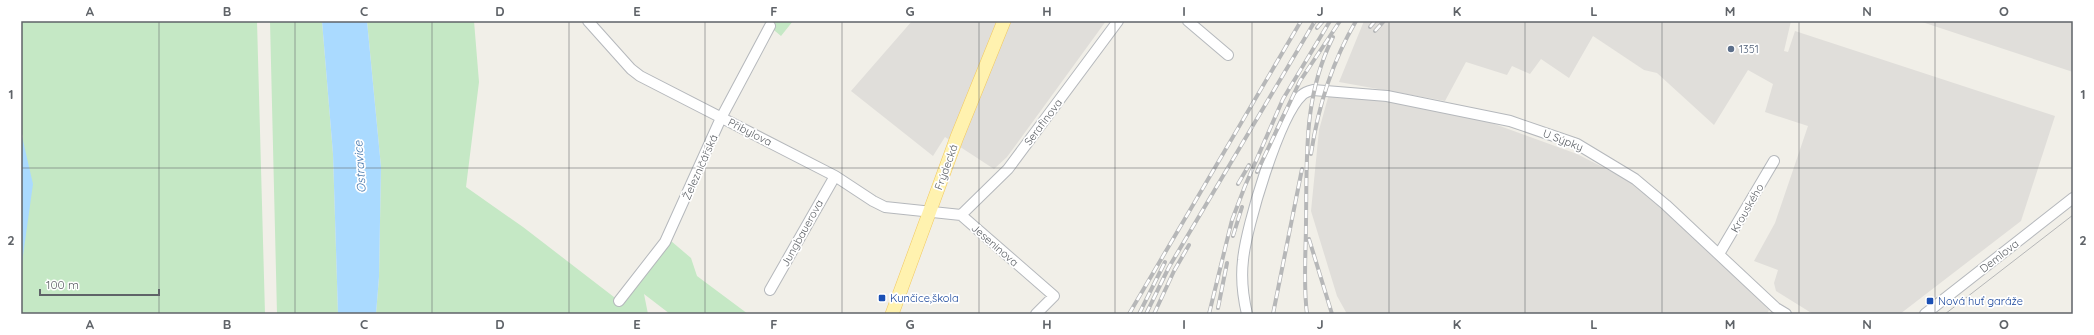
<svg xmlns="http://www.w3.org/2000/svg" width="2094" height="335" font-family="Quicksand,sans-serif">
<rect width="100%" height="100%" fill="#f1efe8"/>
<path fill="#e0deda" d="M912 21H1106L1007 157 994 169 945 137 933 156 851 91Z
M1364 21H1791L1784 51 1788 52 1795 31 2055 116 2021 221 1900 314H1813L1776 291 1774 283 1778 270 1754 261 1775 223 1808 126 1765 112 1773 84 1748 70 1714 125 1657 73 1644 70 1593 36 1569 78 1541 59 1530 74 1512 66 1507 75 1466 62 1445 101 1339 82Z
M1919 21H2073V72L1922 22Z
M1329 94 1423 107 1489 122 1577 154 1628 180 1678 222 1769 310 1767 314H1347L1337 296 1311 211 1319 130Z"/>
<path fill="#c5e8c5" d="M21 21H257L265 314H21L23 136 21 132Z
M270 21H322L333 154 338 314H277Z
M367 21H474L479 82 466 187 523 227 623 304 671 241 691 258 697 276 748 314H670L644 294 648 314H376L379 277 381 167Z
M763 21H793L781 36Z"/>
<path fill="#aadaff" d="M322 21H367L381 167 379 277 376 314H338L333 154Z
M21 132 33 184 21 270Z"/>
<g fill="none" stroke-linecap="round" stroke-linejoin="round">
<g stroke="#b5b8bc" stroke-width="12">
<path id="minor" d="M588 21 631 69 640 76 835 176 873 201 885 207 961 215 1054 296 1036 314
M1188 21 1228 55
M961 215 1008 169 1118 21
M1719 254 1774 161
M770 290 835 176
M619 301 665 242 721 118 770 26
M1247 314C1243 297 1241 277 1243 260 1246 227 1279 116 1302 95 1305 92 1309 91 1313 90L1387 96 1510 121 1577 144 1635 179 1666 205 1776 308 1786 314
M1925 314 2073 198"/>
</g>
<g stroke="#f2c960" stroke-width="14">
<path id="major" d="M892 314 957 137 1004 21"/>
</g>
<use href="#minor" stroke="#fff" stroke-width="10"/>
<use href="#major" stroke="#fff2af" stroke-width="13"/>
<path stroke="#b6b7b8" stroke-width="1" d="M1945 314 2073 215"/>
<g stroke="#b6b7b8" stroke-width="4">
<path id="rail" d="M1370 27 1375 21
M1317 28 1323 21
M1375 31 1384 21
M1311 154C1318 107 1332 62 1356 21
M1257 172 1300 81 1340 21
M1238 184 1249 165
M1233 236 1242 207
M1309 239 1332 314
M1218 308 1227 263
M1129 314 1301 21
M1139 314 1165 262
M1146 314 1169 267 1315 21
M1154 314 1174 271 1189 245
M1209 314 1232 220 1245 186 1283 99 1330 21
M1273 314 1302 169
M1307 314C1303 284 1306 252 1306 222 1307 157 1303 97 1333 37"/>
</g>
<use href="#rail" stroke="#fff" stroke-width="2.5" stroke-dasharray="8" stroke-linecap="butt"/>
</g>
<path fill="none" stroke="#5f6368" stroke-width="1" stroke-opacity="0.55" d="M159 21V314M295 21V314M432 21V314M569 21V314M705 21V314M842 21V314M979 21V314M1115 21V314M1252 21V314M1389 21V314M1525 21V314M1662 21V314M1799 21V314M1935 21V314M21 168H2073"/>
<circle fill="#5c6f8a" stroke="#fff" stroke-width="1.5" cx="1731" cy="49" r="4"/>
<g fill="#1a4fb4" stroke="#fff" stroke-width="1.5">
<rect x="878" y="294" width="8" height="8" rx="2"/>
<rect x="1926" y="297" width="8" height="8" rx="2"/>
</g>
<g text-anchor="middle" stroke-width="3.5" stroke-linejoin="round" paint-order="stroke">
<g font-size="11" fill="#4e5e75" stroke="#fff" text-anchor="start">
<text x="1739" y="53">1351</text>
</g>
<g font-size="11" fill="#5f6368" stroke="#fff">
<text transform="translate(1043 122) rotate(-53)" y="4">Serafinova</text>
<text transform="translate(750 132) rotate(27)" y="4">Přibylova</text>
<text transform="translate(1563 140) rotate(21)" y="4">U Sýpky</text>
<text transform="translate(700 167) rotate(-66)" y="4">Železničářská</text>
<text transform="translate(946 167) rotate(-70)" y="4">Frýdecká</text>
<text transform="translate(1747 208) rotate(-60)" y="4">Krouského</text>
<text transform="translate(802 233) rotate(-61)" y="4">Jungbauerova</text>
<text transform="translate(995 245) rotate(41)" y="4">Jeseninova</text>
<text transform="translate(1999 256) rotate(-38)" y="4">Demlova</text>
</g>
<g font-size="11" fill="#164399" stroke="#fff" text-anchor="start">
<text x="890" y="302">Kunčice,škola</text>
<text x="1938" y="305">Nová huť garáže</text>
</g>
<g font-size="12" font-style="italic" fill="#4174aa" stroke="#fff">
<text transform="translate(360 167) rotate(-94)" y="4">Ostravice</text>
</g>
</g>
<rect width="2094" height="335" fill="none" stroke="#ffffff" stroke-width="44"/>
<path d="M40 289v6h119v-6" fill="none" stroke="#5f6368" stroke-width="2"/>
<text x="46" y="289" font-size="12" fill="#5f6368" stroke="#ffffff" stroke-width="3" paint-order="stroke">100 m</text>
<rect x="22" y="22" width="2050" height="291" fill="none" stroke="#5f6368" stroke-width="1.5"/>
<g font-size="13" text-anchor="middle" font-weight="bold" fill="#5f6368">
<text x="90" y="16">A</text>
<text x="227" y="16">B</text>
<text x="364" y="16">C</text>
<text x="500" y="16">D</text>
<text x="637" y="16">E</text>
<text x="774" y="16">F</text>
<text x="910" y="16">G</text>
<text x="1047" y="16">H</text>
<text x="1184" y="16">I</text>
<text x="1320" y="16">J</text>
<text x="1457" y="16">K</text>
<text x="1594" y="16">L</text>
<text x="1730" y="16">M</text>
<text x="1867" y="16">N</text>
<text x="2004" y="16">O</text>
<text x="11" y="99">1</text>
<text x="2083" y="99">1</text>
<text x="11" y="245">2</text>
<text x="2083" y="245">2</text>
<text x="90" y="329">A</text>
<text x="227" y="329">B</text>
<text x="364" y="329">C</text>
<text x="500" y="329">D</text>
<text x="637" y="329">E</text>
<text x="774" y="329">F</text>
<text x="910" y="329">G</text>
<text x="1047" y="329">H</text>
<text x="1184" y="329">I</text>
<text x="1320" y="329">J</text>
<text x="1457" y="329">K</text>
<text x="1594" y="329">L</text>
<text x="1730" y="329">M</text>
<text x="1867" y="329">N</text>
<text x="2004" y="329">O</text>
</g>
</svg>
